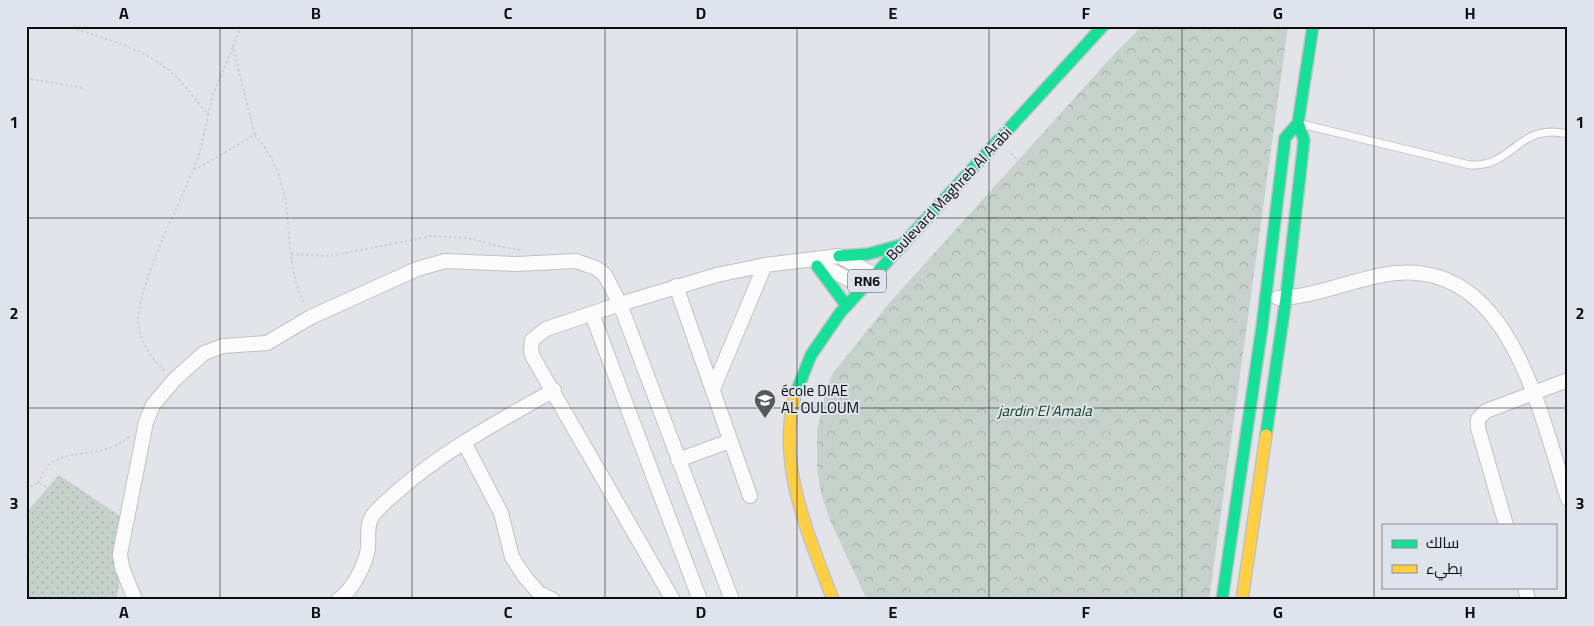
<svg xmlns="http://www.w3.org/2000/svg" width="1594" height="626" font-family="Georgia,Cairo,serif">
<defs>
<pattern id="grass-dots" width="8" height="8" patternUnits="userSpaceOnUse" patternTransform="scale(1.25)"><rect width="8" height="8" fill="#c5d1ca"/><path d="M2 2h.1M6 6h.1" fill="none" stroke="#a8b2ac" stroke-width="1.8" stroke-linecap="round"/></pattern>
<pattern id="park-crowns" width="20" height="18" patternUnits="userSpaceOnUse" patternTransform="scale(1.25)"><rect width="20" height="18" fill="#c5d1ca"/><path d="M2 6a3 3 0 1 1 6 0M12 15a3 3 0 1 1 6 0" fill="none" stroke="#a8b2ac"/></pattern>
</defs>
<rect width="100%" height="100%" fill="#e2e4e9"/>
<path fill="url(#grass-dots)" d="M59 475 126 520 117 600H26V513Z"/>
<path fill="url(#park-crowns)" d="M1142 26H1288L1209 600H867L829 518 821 493 817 469V430L826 390 833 373 891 301 1107 62Z"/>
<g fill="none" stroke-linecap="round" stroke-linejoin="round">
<g stroke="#c0c2c6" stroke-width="9">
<path id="lane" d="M1301 124 1470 165C1515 167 1517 122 1568 134"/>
</g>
<g stroke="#c0c2c6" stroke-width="16">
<path id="street" d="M820 267 835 272 862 287
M676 286 750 496
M1278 298C1318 297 1357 277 1396 273 1512 262 1540 416 1568 499
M592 314 700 600
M713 389 765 265
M464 442 501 513 512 557 525 577 539 593 553 600
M678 460 730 441
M1506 525 1478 428V419L1486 411 1568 380
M1525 587 1528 600
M135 600 122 567 120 554 146 422 153 405 175 379 204 353 223 346 267 343 311 317 417 269 445 261 516 264 576 261 596 268 605 275 620 304 732 600
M338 600C352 591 366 564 368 548 369 537 366 525 373 515 380 506 389 499 398 491 444 450 500 421 554 390
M673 600 534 359 531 351 532 340 546 329 620 304 717 275 765 265 839 256 873 274"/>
</g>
<g stroke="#c0c2c6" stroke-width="14">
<path id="fast" d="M839 256 868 254 901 245
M817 266 846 305
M795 395 811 355 840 313 1103 26
M1266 435 1286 298 1304 140 1298 123 1313 26
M1222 600 1262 327 1285 138 1298 123"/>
</g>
<g stroke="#c0c2c6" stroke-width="14">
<path id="slow" d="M795 395C776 465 809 535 833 600
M1242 600 1266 435"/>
</g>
<path stroke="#cecfd0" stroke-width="2" stroke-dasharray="2.5 2.5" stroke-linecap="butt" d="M67 26C104 39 143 47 173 74 186 85 197 102 208 115 204 134 201 153 193 170 180 203 131 298 139 329 142 345 153 360 165 371
M241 26 233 47 255 135
M26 78 83 88
M208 115 213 94 233 47
M194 170 255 135C304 191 276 246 305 306
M291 254 330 256 432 236 468 238 502 247 523 250
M1016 287 1049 324
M1144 319C1180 326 1215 333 1248 313
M977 328 1022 384
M956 352 1070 511
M1182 367 1189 326
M1125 378 1146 385
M1004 419 1021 407
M1066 438 1078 454
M1118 457 1128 440 1143 423
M38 483C42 476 45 467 51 463 75 448 102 459 129 437
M26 489 38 483 90 506 113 520
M1090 507 1103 443 1163 263 1164 256 1158 250
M992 516 1004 485 1031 457C1022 459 1015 463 1005 462 987 459 976 442 959 440 950 438 937 445 928 448L1007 533 1019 537
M1106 518 1145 500 1150 496 1200 476 1190 445
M1099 549 1125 586 1139 600
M911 600 902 571 900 549 907 493 915 467 946 425 959 395 1081 300 1133 263 1157 250 1158 243 1125 237 1038 227 1018 209C1025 183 1031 171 1009 151
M1005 600 1026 563
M1069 600 1080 551
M1072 600 1057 592 1026 563 1017 518 1043 479 1095 443H1103L1112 447 1145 500 1152 546 1146 558 1125 586 1112 592 1073 600"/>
<use href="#lane" stroke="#fbfbfc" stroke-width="7"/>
<use href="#street" stroke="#fbfbfc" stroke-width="14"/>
<use href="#fast" stroke="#16e098" stroke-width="11"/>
<use href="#slow" stroke="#ffcf43" stroke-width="11"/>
</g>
<path fill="none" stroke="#0b0d10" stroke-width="1" stroke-opacity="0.55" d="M220 26V600M412 26V600M605 26V600M797 26V600M989 26V600M1182 26V600M1374 26V600M26 218H1568M26 408H1568"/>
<defs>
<g id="school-pin" transform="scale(1.125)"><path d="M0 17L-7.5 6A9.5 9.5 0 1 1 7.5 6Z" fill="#56585c" stroke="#dfe3ec"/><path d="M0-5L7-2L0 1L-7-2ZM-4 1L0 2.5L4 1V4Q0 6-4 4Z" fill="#fff"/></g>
</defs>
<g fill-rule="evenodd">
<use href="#school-pin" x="765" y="400"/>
</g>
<g text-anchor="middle" stroke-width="4" stroke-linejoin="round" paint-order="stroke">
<rect fill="#dfe3ec" stroke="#4b4d52" stroke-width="1" x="848" y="269.5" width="38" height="23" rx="4"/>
<g font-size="14" font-weight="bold" fill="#0b0d10">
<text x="867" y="286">RN6</text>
</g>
<g font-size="15" fill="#0b0d10" stroke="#dfe3ec">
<text transform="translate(949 194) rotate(-47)" y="5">Boulevard Maghreb Al Arabi</text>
</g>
<g font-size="15" fill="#0b0d10" stroke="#dfe3ec" text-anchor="start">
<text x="781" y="396">école DIAE<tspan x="781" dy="17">AL OULOUM</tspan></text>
</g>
<g font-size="15" font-style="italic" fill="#164423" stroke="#dfe3ec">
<text x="1045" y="416">jardin El Amala</text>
</g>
</g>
<rect width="1594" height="626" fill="none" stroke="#dfe3ec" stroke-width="55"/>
<rect x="1382" y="524" width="175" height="65" fill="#dfe3ec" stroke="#8a8d94"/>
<rect x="1392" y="540" width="25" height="8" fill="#16e098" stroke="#8a8d94"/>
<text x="1426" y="548" font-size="15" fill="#0b0d10">سالك</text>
<rect x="1392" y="565" width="25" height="8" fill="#ffcf43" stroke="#8a8d94"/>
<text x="1426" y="574" font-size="15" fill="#0b0d10">بطيء</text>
<rect x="28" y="28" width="1538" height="570" fill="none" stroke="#0b0d10" stroke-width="2"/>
<g font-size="16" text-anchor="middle" font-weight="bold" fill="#0b0d10">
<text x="124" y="19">A</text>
<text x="316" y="19">B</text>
<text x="508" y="19">C</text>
<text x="701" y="19">D</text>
<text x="893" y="19">E</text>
<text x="1086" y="19">F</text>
<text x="1278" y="19">G</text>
<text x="1470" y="19">H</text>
<text x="14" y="128">1</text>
<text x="1580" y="128">1</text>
<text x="14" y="319">2</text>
<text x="1580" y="319">2</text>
<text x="14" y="509">3</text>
<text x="1580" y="509">3</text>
<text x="124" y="618">A</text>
<text x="316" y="618">B</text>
<text x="508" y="618">C</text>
<text x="701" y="618">D</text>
<text x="893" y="618">E</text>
<text x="1086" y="618">F</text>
<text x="1278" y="618">G</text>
<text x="1470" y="618">H</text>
</g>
</svg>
